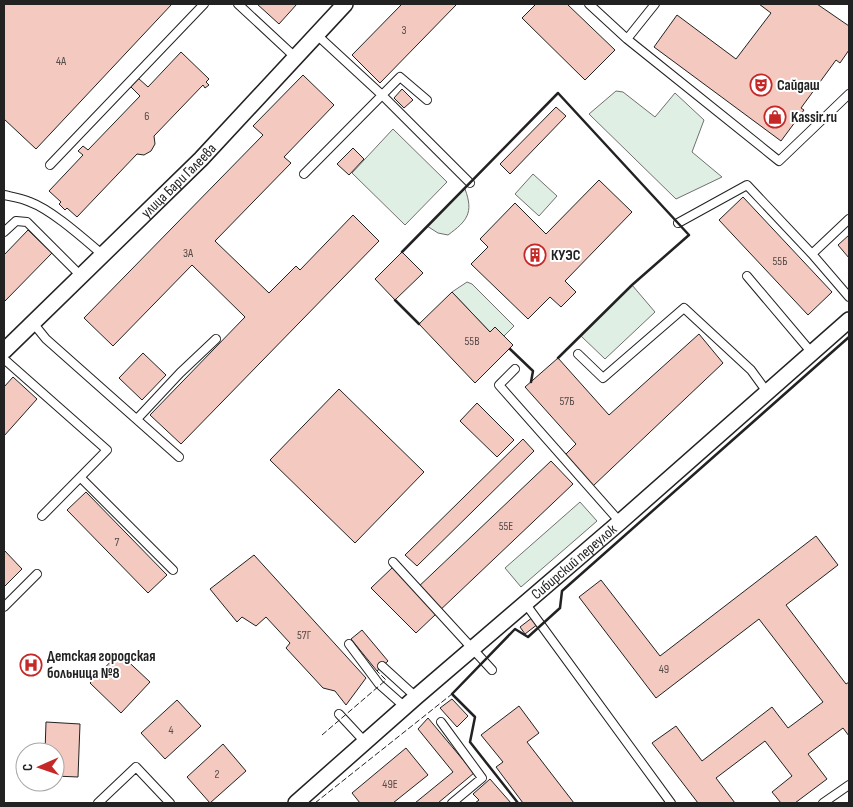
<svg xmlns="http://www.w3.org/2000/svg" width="853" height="807" font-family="'Sofia Sans Condensed',sans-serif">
<rect width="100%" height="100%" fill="#fff"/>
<path fill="#e0efe3" stroke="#6f6f6f" d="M616 91 623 92 655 117 675 93 704 120 692 152 722 177 676 199 589 114Z
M393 129 447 182 405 225 352 173Z
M533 174 557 196 539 216 515 194Z
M465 189C474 213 467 221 448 235L438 233 427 226Z
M467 282 472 284 514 326 504 336 495 327 490 332 452 292Z
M632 285 655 312 605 359 581 336Z
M580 502 597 521 521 587 505 568Z"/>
<path fill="#f3c9c0" stroke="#222" d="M4 4H172L36 149 4 119Z
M257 4H297L279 24Z
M402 4H457L380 83 352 55Z
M536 4H567L615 50 585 80 522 18Z
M759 4H817L849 26V50L840 63 836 60 801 108 804 110 781 141 654 47 677 15 736 59 771 13Z
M181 52 209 79 206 82 209 85 205 88 203 85 154 136 155 144 151 151 144 155 137 154 77 217 67 208 65 210 59 204 61 202 49 191 83 155 78 151 83 146 88 150 140 96 130 86 138 78 148 87Z
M303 75 334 105 284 157 291 163 215 241 269 293 296 266 300 270 353 215 379 241 181 444 150 415 245 317 192 265 113 346 84 318 263 135 253 126Z
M402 89 413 100 404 108 394 98Z
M556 107 566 116 510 174 500 164Z
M353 148 364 159 349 175 337 164Z
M599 180 632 212 565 281 576 292 561 307 550 297 528 319 471 264 488 247 480 239 515 203 546 234Z
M743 197 832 292 808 315 719 220Z
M28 230 52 253 4 302V255Z
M849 235V258L838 245Z
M402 252 423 273 395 300 375 279Z
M452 292 490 332 495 327 513 345 475 383 419 324Z
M699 334 723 363 593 486 565 455 576 444 525 387 558 358 609 415Z
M143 353 166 375 142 400 119 378Z
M13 377 37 399 4 436V387Z
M339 389 424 472 355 543 270 460Z
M477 403 514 440 497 457 460 421Z
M523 439 534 451 417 566 405 555Z
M551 461 573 484 416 633 371 588 393 567 415 590Z
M86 492 167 575 148 593 67 510Z
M816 536 838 565 786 605 846 684 849 682V736L843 728 808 754 827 779 795 803H781L772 792 792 776 765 741 716 778 735 803H698L652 743 676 726 702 761 772 707 788 728 823 702 759 619 656 698 579 597 601 580 660 656Z
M4 550 22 569 4 587Z
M254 555 366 678 346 705 335 691 323 688 286 648 290 643 266 617 256 626 242 617 237 622 210 589Z
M533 617 538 624 525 634 520 627Z
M362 630 388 661 377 671 351 639Z
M119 653 150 682 121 713 90 683Z
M452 699 468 716 457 727 440 708Z
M177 700 201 726 165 759 141 733Z
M519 706 539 733 527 742 574 803H523L496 767 503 762 481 735Z
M428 718 474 773 438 803H415L453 772 418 729Z
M46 722 80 724 78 777 55 776V752H45Z
M223 744 246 771 210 803 187 777Z
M406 748 428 775 393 803H360L352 793Z
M490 779 511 803H475L479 800 473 794Z"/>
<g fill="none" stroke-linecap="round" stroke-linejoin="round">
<g stroke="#222" stroke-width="10">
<path id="lane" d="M238 4 295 57
M589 4 627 39 779 161 849 94
M317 35 382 95 470 183
M627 39 655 4
M50 165 204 4
M304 174 400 77 427 100
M4 195C13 197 22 198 30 202 52 210 84 239 103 255
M678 223 747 185 812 254 849 297
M4 232 16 221 27 222 81 276
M812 254 849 219
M747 276 812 353
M33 323 46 339 179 457
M578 354 603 378 684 308 751 370 767 392
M4 359 107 450 42 516
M515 369 499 385 620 522
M137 419 180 373 216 339
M81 478 173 570
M393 562 492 670
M525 603 671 803
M4 607 37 574
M349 644 379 684 405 707
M382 666 416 697
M339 714 365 742
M441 722 482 778 452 803
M98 803 136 767 170 803
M823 803 849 785"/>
</g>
<g stroke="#222" stroke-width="18">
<g id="street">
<path id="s1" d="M4 351 201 159 345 4"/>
<path id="s2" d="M296 803 416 697 620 522 849 320"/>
</g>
</g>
<use href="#lane" stroke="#fff" stroke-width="8"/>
<use href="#street" stroke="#fff" stroke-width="15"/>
<path stroke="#222" stroke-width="1" stroke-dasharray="6 2.5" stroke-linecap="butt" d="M322 735 386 680 377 671
M315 803 452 694"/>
<path stroke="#222" stroke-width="2.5" d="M402 252 558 93 689 235 632 285 558 358
M395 300 419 324
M510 349 533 371 531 382
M518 803 470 742 475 717 452 694 515 629 528 637 560 608 562 591 849 337"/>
</g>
<defs>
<g id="theatre-ring" transform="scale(1.125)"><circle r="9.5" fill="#fff" stroke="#c62828" stroke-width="1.5"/><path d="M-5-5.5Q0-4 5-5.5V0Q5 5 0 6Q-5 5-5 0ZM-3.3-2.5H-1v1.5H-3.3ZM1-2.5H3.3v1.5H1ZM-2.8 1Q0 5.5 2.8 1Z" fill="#c62828"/></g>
<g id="shop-ring" transform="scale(1.125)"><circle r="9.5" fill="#fff" stroke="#c62828" stroke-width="1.5"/><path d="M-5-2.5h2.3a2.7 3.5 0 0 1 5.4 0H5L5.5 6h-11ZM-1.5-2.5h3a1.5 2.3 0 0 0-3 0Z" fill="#c62828"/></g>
<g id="building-ring" transform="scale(1.125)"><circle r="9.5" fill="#fff" stroke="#c62828" stroke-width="1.5"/><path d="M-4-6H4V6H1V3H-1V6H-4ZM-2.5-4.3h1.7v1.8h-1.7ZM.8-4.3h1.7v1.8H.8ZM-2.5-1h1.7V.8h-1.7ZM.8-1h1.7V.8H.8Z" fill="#c62828"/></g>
<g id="hospital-ring" transform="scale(1.125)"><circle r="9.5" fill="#fff" stroke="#c62828" stroke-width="1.5"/><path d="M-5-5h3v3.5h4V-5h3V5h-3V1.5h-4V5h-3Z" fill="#c62828"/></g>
</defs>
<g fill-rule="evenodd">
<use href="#theatre-ring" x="761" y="85"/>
<use href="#shop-ring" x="775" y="117"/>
<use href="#building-ring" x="535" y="255"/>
<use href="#hospital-ring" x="31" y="665"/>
</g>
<g text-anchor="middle" stroke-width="4" stroke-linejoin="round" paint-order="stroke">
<g font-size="12" fill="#564c4a">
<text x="404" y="34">3</text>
<text x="61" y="65">4А</text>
<text x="147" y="120">6</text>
<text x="188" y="257">3А</text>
<text x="780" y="265">55Б</text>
<text x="472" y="345">55В</text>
<text x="567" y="405">57Б</text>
<text x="506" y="530">55Е</text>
<text x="117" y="546">7</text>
<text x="304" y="639">57Г</text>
<text x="664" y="673">49</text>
<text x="171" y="734">4</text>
<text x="217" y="778">2</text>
<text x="390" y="788">49Е</text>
</g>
<g font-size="15" font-weight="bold" fill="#222" stroke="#fff" text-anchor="start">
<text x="777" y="90">Сайдаш</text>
<text x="791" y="122">Kassir.ru</text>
<text x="551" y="260">КУЭС</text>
<text x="47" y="661">Детская городская<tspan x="47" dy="17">больница №8</tspan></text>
</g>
<g font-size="15" fill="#222" stroke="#fff">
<text dy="5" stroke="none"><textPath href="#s1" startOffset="244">улица Бари Галеева</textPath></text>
<text dy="5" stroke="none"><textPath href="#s2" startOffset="368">Сибирский переулок</textPath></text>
</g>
</g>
<rect width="853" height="807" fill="none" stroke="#222222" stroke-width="10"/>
<g transform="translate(40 767) rotate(268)"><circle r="24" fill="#ffffff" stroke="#a7a7a7"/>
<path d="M0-4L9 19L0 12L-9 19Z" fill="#c62828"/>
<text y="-8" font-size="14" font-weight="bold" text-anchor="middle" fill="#222222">С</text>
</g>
</svg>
